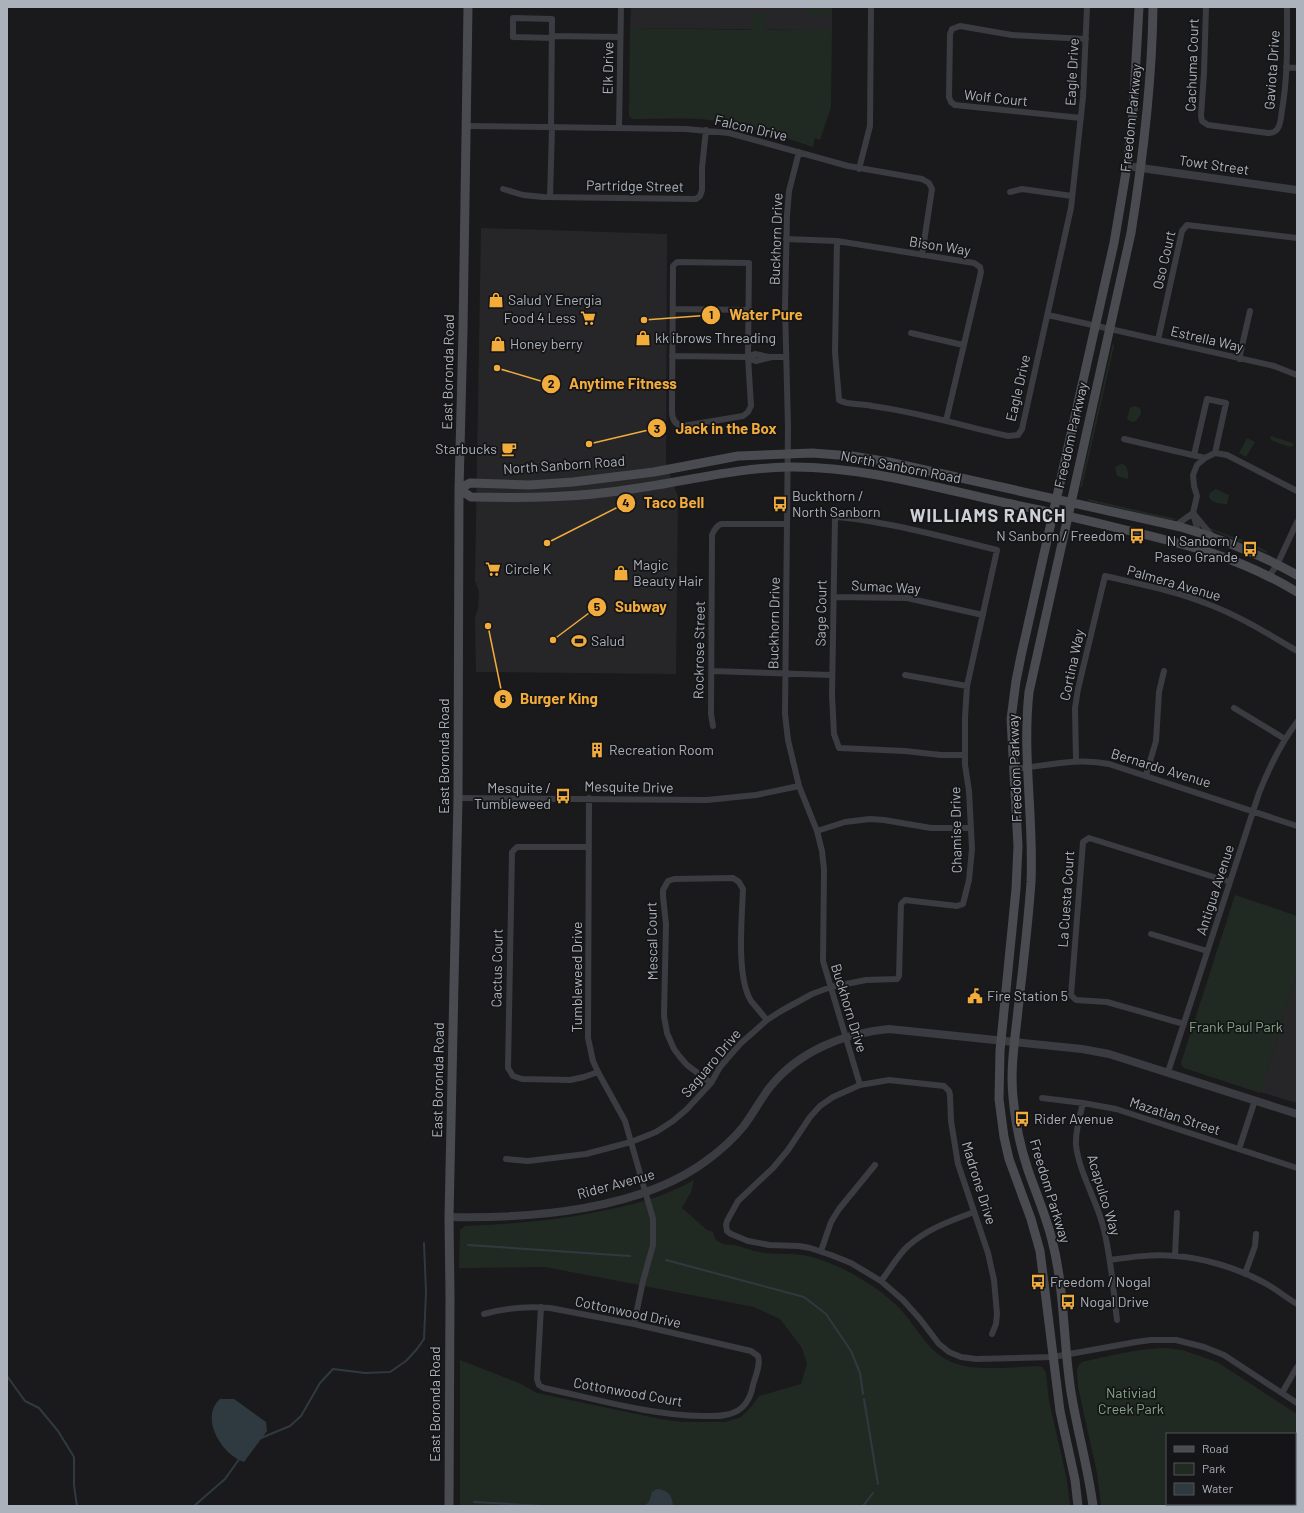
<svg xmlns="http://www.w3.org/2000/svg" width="1304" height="1513" font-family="Barlow,sans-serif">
<rect width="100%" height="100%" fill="#1a1a1c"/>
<path fill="#262629" d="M631 7H832V29H809L805 30 630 28Z
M481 228 667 234 666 463 678 497 676 674 476 672 475 617 478 609 479 592 475 581Z
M1297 975V1103L1260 1092Z"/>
<path fill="#212a22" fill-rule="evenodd" d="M806 7H832V15L806 14Z
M751 14H766V30H805L809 29H832L831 107 820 140 815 138 813 147C782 137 750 125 718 121 690 117 661 119 632 119L629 116 630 28 751 30Z
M1113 343 1114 346 1082 487H1080Z
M1135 406 1140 408 1141 414 1136 421 1132 422 1127 419 1130 408Z
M1271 436 1292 443 1294 445 1290 447 1273 441 1270 438Z
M1247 438 1255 442 1246 457 1239 453Z
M1121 464C1129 465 1128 473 1128 479L1117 476 1115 467Z
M1216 489 1229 495 1227 504C1220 504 1212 503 1209 497L1210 493Z
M1088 499 1158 515 1178 519 1171 520 1088 501Z
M1207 527 1239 539 1246 540 1267 551V553L1211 530Z
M1235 895 1297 916V975L1260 1093 1184 1068 1181 1063Z
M694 1180 691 1192 682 1208 707 1230 713 1232C714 1236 715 1240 719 1242 724 1246 728 1244 733 1245 742 1246 751 1251 759 1252 774 1255 788 1253 802 1255 815 1257 828 1262 839 1267 862 1278 884 1292 901 1310 919 1330 930 1356 957 1364 977 1371 1016 1367 1038 1366L1042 1367 1046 1372 1049 1401 1067 1480 1070 1506H460V1360L519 1383 537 1393 660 1419 682 1422H726L741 1417 751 1407 759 1396 801 1384 807 1364 802 1348 780 1319 754 1307 545 1267 459 1268 460 1230 465 1226C515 1224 562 1220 611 1209 640 1203 668 1195 694 1180Z
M1163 1348 1182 1350 1217 1362 1297 1414V1506H1101L1097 1473 1078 1387 1077 1371 1078 1366 1082 1362C1109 1356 1136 1349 1163 1348ZM1167 1434H1295V1504H1167Z"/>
<path fill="#2f3a40" d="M220 1399H234L266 1422 267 1431 244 1462C222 1455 199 1418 220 1399Z
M657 1489C668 1490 672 1495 673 1506H644L649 1502 652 1492Z"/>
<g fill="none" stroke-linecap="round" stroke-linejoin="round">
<path stroke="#2f3a40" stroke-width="2" d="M468 1245 630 1256
M666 1260 804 1297 826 1314 851 1351 860 1373 863 1394
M7 1376 25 1401 39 1408 58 1431 74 1457V1485L77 1506
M864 1399 878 1484
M261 1438 290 1426 301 1416 320 1383 333 1369 365 1373 390 1372 406 1361 417 1349 424 1339 426 1292 424 1243
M474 1502 542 1506
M194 1506 225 1479 240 1458
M863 1506 873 1493"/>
<path stroke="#3b3c41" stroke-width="6" d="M1206 7 1204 73 1201 116 1202 121 1208 125 1268 133C1272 133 1276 132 1278 128 1281 123 1281 116 1282 110 1288 76 1287 41 1287 7
M552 36 620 37
M1286 67 1297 68
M1081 118 955 105 951 102 949 97 950 34 952 29 960 26 1012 35 1086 39
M466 126 686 129 729 133 848 166 922 179 929 183 932 189 922 255
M551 128 552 19 513 18V37L552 38
M619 128 621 7
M799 152 789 191 787 215 785 307 788 427 785 714 788 740 799 786 817 831 822 851 824 870 823 961 860 1085
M859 169 870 126 871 7
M503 189 523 195 543 197 696 199 700 196 702 190V168L706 130
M1010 192 1022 189 1072 196
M550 197 552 128
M786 239 837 241 974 263 980 267 981 272 946 421
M837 241 835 352 839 400C846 405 864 404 872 406 918 412 963 426 1008 436L1018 435 1022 429 1071 208 1083 97 1087 7
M678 262 749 263 748 357 751 406 748 412 743 416 683 426C675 425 672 419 672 411L673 266 676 263Z
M673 309 749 310
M1048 315 1274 366 1297 375
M911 333 963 345
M1158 340 1182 231 1187 225 1297 238
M672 356 748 357 756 361 772 357H786
M748 357 755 354 769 357
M1239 359 1250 311
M1124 439 1205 458 1215 453 1226 403 1207 399 1194 455
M1215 453 1227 455 1297 491
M1205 458 1197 465 1193 475 1194 486 1197 496 1193 513 1212 536
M1175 526 1193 513 1198 532
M1269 576 1277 565 1297 522
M834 597 907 598 983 615
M712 671 832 675
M905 675 967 686
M1234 708 1285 739
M713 726 711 714 712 535C714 530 716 526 721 524H787
M1076 761 1075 708 1078 689 1105 576C1138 584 1173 590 1205 603 1238 615 1267 633 1297 651
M1014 769C1046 766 1077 757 1109 764L1297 826
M1146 775 1156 741 1159 692 1164 671
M458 798 707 800 756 795 799 786
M589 798 588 1038 593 1061 598 1072 625 1121 653 1219V1245L643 1281 634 1324
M817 831 845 822 870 819 884 820 931 828H971
M589 847H517L512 852 508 1068 513 1076 522 1079 570 1080 584 1077 598 1072
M1151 934 1207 951
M1184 1024 1107 1002 1076 1000 1071 995 1083 842 1089 838 1230 882
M1168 1072 1259 793C1269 768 1281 743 1297 722
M711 1083 687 1065 680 1057 674 1049 667 1033 664 1016 666 924 663 896V890L668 881 674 879 733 878 739 882 743 889C742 917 736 977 751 1001 756 1007 762 1014 767 1020
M1042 1098 1083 1103 1116 1109 1297 1168
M1083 1103C1080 1116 1075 1131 1076 1145 1079 1172 1096 1199 1103 1226 1111 1256 1113 1288 1117 1320
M1239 1149 1255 1100
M506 1159 528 1161 586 1154 631 1142 656 1132 673 1121 687 1109 711 1083 720 1067 740 1044 767 1020 781 1011 812 994 831 987 866 980 897 979 899 976 901 904 905 900 957 906 963 904 969 880 972 849 969 791 965 765V718L967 686 997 550C965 542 933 534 901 527 879 523 857 518 835 517L832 695 834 734 839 748 905 751 941 755H965
M821 1251 831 1222 839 1209 875 1165
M1175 1256 1177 1213
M1110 1260C1131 1257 1153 1254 1175 1256 1204 1258 1237 1268 1263 1282 1275 1288 1285 1297 1297 1304
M1245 1274 1255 1246 1256 1234
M881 1281C890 1270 897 1256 908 1246 927 1229 950 1221 974 1212
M484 1314C505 1308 527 1306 550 1308L634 1324 751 1351 758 1356C761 1365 755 1377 753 1385 751 1396 746 1407 735 1412 725 1417 713 1416 703 1416 649 1415 596 1399 544 1388L539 1385 537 1379 541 1307
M992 1334 996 1324 997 1314 994 1280 988 1253 958 1164 951 1121 950 1095 949 1091 944 1086 889 1080 860 1085 833 1097 820 1106 810 1117 788 1150 773 1168 738 1201 727 1221 726 1225 727 1231 731 1234 748 1241 769 1245 799 1246 810 1248 831 1255 851 1263 881 1281 903 1300 920 1319 939 1344 949 1352 961 1357 976 1359 1053 1357 1136 1342 1151 1340H1176L1204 1347 1224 1355 1297 1403
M1282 1393 1297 1367
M1295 1443H1297
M1236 1504 1237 1506"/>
<path stroke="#3b3c41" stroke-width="8" d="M1127 166 1297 190
M449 1217C531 1219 644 1210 710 1158 722 1149 733 1139 743 1127 753 1114 760 1100 770 1087 799 1051 844 1033 889 1029L1082 1049 1109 1054 1297 1114"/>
<path stroke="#494b51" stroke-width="9" d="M459 489 471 497C525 498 578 498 632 489 684 482 735 468 788 467 862 466 934 487 1006 503 1046 511 1086 520 1126 530 1189 545 1241 558 1297 592
M459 489 470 483 529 485 573 482 654 472 738 456 812 453 852 456 889 462 1181 527C1221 539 1260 554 1297 575
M449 1506 450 1296 449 1217 458 798 459 489 463 330 468 7
M1078 1506 1075 1480 1060 1411 1040 1251 1031 1219 1009 1159 1004 1137 999 1099 1000 1051 1016 889 1018 846 1011 719 1016 681 1021 656 1114 243 1127 166 1133 113 1139 7
M1093 1506C1088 1467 1077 1430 1071 1392 1063 1342 1065 1290 1052 1240 1046 1216 1036 1193 1028 1170 1020 1146 1015 1121 1013 1097 1010 1068 1015 1039 1018 1010 1023 967 1028 925 1031 882 1034 818 1022 756 1029 692L1131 233C1143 158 1152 83 1153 7"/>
</g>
<defs>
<g id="shop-bare" transform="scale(1.2)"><path d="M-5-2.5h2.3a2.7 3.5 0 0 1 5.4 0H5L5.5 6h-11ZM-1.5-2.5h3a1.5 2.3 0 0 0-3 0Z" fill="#f2ac3c" stroke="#151517" stroke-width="2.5" paint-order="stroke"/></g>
<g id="supermarket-bare" transform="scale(1.2)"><path d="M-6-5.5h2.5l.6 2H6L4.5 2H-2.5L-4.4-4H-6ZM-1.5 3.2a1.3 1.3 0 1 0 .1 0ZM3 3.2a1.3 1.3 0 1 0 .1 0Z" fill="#f2ac3c" stroke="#151517" stroke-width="2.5" paint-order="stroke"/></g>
<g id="cafe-bare" transform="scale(1.2)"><path d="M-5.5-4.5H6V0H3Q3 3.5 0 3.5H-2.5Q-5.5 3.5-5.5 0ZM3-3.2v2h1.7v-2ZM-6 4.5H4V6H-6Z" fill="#f2ac3c" stroke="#151517" stroke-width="2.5" paint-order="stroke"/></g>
<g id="bus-bare" transform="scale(1.2)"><path d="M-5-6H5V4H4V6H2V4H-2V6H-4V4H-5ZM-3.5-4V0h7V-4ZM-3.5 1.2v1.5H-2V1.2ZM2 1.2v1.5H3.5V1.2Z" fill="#f2ac3c" stroke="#151517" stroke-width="2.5" paint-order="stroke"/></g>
<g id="stadium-bare" transform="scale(1.2)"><path d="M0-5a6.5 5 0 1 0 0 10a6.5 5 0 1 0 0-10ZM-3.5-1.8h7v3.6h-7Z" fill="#f2ac3c" stroke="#151517" stroke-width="2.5" paint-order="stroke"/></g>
<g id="building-bare" transform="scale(1.2)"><path d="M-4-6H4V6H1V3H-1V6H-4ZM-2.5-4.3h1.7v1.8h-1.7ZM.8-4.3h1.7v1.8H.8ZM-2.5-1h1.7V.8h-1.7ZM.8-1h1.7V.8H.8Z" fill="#f2ac3c" stroke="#151517" stroke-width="2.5" paint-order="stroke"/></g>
<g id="civic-bare" transform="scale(1.2)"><path d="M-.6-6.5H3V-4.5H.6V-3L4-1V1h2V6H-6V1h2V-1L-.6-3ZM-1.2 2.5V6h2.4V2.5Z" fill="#f2ac3c" stroke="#151517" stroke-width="2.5" paint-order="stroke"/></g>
</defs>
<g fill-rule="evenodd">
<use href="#shop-bare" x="496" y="300"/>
<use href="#supermarket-bare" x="588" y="318"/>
<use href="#shop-bare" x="643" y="338"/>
<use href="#shop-bare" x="498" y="344"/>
<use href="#cafe-bare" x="509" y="449"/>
<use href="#bus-bare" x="780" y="504"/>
<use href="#bus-bare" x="1137" y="536"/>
<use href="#bus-bare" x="1250" y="549"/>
<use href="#supermarket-bare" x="493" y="569"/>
<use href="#shop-bare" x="621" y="573"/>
<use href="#stadium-bare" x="579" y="641"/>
<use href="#building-bare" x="597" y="750"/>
<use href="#bus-bare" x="563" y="796"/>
<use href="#civic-bare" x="975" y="996"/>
<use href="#bus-bare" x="1022" y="1119"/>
<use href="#bus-bare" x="1038" y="1282"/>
<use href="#bus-bare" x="1068" y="1302"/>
</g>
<g text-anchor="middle" stroke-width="3.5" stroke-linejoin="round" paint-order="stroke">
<g font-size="14" fill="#acb2bb" stroke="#151517">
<text transform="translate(1192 65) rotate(-88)" y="5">Cachuma Court</text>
<text transform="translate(608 68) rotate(-89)" y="5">Elk Drive</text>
<text transform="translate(1272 70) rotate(-86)" y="5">Gaviota Drive</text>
<text transform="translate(1072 72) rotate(-87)" y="5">Eagle Drive</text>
<text transform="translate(996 98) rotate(6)" y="5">Wolf Court</text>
<text transform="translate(1131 118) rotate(-84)" y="5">Freedom Parkway</text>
<text transform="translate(751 128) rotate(13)" y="5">Falcon Drive</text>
<text transform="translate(1214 165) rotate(8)" y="5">Towt Street</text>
<text transform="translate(635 186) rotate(1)" y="5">Partridge Street</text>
<text transform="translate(776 239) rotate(-88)" y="5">Buckhorn Drive</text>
<text transform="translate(940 246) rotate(9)" y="5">Bison Way</text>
<text transform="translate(1164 260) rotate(-77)" y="5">Oso Court</text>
<text transform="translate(1207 339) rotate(13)" y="5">Estrella Way</text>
<text transform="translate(448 372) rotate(-89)" y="5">East Boronda Road</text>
<text transform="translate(1018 388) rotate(-77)" y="5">Eagle Drive</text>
<text transform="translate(1071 435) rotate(-77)" y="5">Freedom Parkway</text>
<text transform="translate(564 465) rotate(-4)" y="5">North Sanborn Road</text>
<text transform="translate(901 467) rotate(11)" y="5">North Sanborn Road</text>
<text transform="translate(1174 583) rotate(16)" y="5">Palmera Avenue</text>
<text transform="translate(886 587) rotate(3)" y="5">Sumac Way</text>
<text transform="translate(821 613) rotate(-89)" y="5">Sage Court</text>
<text transform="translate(774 623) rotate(-89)" y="5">Buckhorn Drive</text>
<text transform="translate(699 650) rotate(-89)" y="5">Rockrose Street</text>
<text transform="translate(1072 665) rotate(-78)" y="5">Cortina Way</text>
<text transform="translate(444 756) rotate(-90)" y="5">East Boronda Road</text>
<text transform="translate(1015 768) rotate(-92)" y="5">Freedom Parkway</text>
<text transform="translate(1161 768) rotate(17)" y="5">Bernardo Avenue</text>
<text transform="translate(629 787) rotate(1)" y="5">Mesquite Drive</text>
<text transform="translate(956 830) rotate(-91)" y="5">Chamise Drive</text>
<text transform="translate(1215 890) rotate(-72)" y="5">Antigua Avenue</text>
<text transform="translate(1066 899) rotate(-86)" y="5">La Cuesta Court</text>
<text transform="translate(652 941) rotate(-91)" y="5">Mescal Court</text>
<text transform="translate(497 968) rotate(-89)" y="5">Cactus Court</text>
<text transform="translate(577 977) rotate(-90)" y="5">Tumbleweed Drive</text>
<text transform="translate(849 1008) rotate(73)" y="5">Buckhorn Drive</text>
<text transform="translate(711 1063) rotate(-50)" y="5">Saguaro Drive</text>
<text transform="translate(438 1080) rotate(-89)" y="5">East Boronda Road</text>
<text transform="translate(1175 1116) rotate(18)" y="5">Mazatlan Street</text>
<text transform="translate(979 1183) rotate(73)" y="5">Madrone Drive</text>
<text transform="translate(616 1184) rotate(-15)" y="5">Rider Avenue</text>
<text transform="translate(1050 1191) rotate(73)" y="5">Freedom Parkway</text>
<text transform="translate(1104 1195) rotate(73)" y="5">Acapulco Way</text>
<text transform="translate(628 1312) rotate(12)" y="5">Cottonwood Drive</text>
<text transform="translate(628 1392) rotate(10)" y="5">Cottonwood Court</text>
<text transform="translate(435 1404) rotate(-90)" y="5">East Boronda Road</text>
</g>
<g font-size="14" fill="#acb2bb" stroke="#151517" text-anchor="start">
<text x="508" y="305">Salud Y Energia</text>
<text x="576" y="323" text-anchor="end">Food 4 Less</text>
<text x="655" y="343">kk ibrows Threading</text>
<text x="510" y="349">Honey berry</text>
<text x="497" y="454" text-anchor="end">Starbucks</text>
<text x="792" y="501">Buckthorn /<tspan x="792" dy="16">North Sanborn</tspan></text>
<text x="1125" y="541" text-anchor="end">N Sanborn / Freedom</text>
<text x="1238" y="546" text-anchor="end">N Sanborn /<tspan x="1238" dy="16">Paseo Grande</tspan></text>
<text x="633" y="570">Magic<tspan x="633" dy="16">Beauty Hair</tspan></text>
<text x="505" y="574">Circle K</text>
<text x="591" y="646">Salud</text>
<text x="609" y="755">Recreation Room</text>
<text x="551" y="793" text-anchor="end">Mesquite /<tspan x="551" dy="16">Tumbleweed</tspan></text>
<text x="987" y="1001">Fire Station 5</text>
<text x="1034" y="1124">Rider Avenue</text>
<text x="1050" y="1287">Freedom / Nogal</text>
<text x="1080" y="1307">Nogal Drive</text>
</g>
<g font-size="14" fill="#84a684" stroke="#151517">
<text x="1236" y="1032">Frank Paul Park</text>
<text x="1131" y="1398">Nativiad<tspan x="1131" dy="16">Creek Park</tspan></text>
</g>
<g font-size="18" font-weight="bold" letter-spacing="1" fill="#cdd0d7" stroke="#151517">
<text x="988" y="522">WILLIAMS RANCH</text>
</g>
</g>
<path fill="none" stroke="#f2ac3c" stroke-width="1.5" d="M644 320L711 315M497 368L551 384M589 444L657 428M547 543L626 503M553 640L597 607M488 626L503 699"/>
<g fill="#f2ac3c" stroke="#151517" stroke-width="1.5">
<circle cx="644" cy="320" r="4"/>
<circle cx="497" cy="368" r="4"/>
<circle cx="589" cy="444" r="4"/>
<circle cx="547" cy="543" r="4"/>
<circle cx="553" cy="640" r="4"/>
<circle cx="488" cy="626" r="4"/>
<circle cx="711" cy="315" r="10"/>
<circle cx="551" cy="384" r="10"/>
<circle cx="657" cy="428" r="10"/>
<circle cx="626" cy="503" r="10"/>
<circle cx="597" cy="607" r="10"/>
<circle cx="503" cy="699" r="10"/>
</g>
<g font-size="12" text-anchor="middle" font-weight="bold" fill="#111">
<text x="711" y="319">1</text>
<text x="551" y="388">2</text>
<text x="657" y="433">3</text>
<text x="626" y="507">4</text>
<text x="597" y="611">5</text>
<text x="503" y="703">6</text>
</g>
<g font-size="15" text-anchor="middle" font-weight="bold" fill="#f2ac3c" stroke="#151517" stroke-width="3.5" stroke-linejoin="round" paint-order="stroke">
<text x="766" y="320">Water Pure</text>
<text x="623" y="389">Anytime Fitness</text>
<text x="726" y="434">Jack in the Box</text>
<text x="674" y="508">Taco Bell</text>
<text x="641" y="612">Subway</text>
<text x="559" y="704">Burger King</text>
</g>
<rect width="1304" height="1513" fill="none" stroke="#acb2bb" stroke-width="16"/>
<rect x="1166" y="1433" width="130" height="72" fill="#151517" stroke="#515459"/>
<rect x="1174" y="1446" width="20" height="6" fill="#494b51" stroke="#515459"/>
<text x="1202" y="1453" font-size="12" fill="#acb2bb">Road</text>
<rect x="1174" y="1463" width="20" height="12" fill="#212a22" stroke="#515459"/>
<text x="1202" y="1473" font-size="12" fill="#acb2bb">Park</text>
<rect x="1174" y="1483" width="20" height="12" fill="#2f3a40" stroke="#515459"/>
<text x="1202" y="1493" font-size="12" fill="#acb2bb">Water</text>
</svg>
